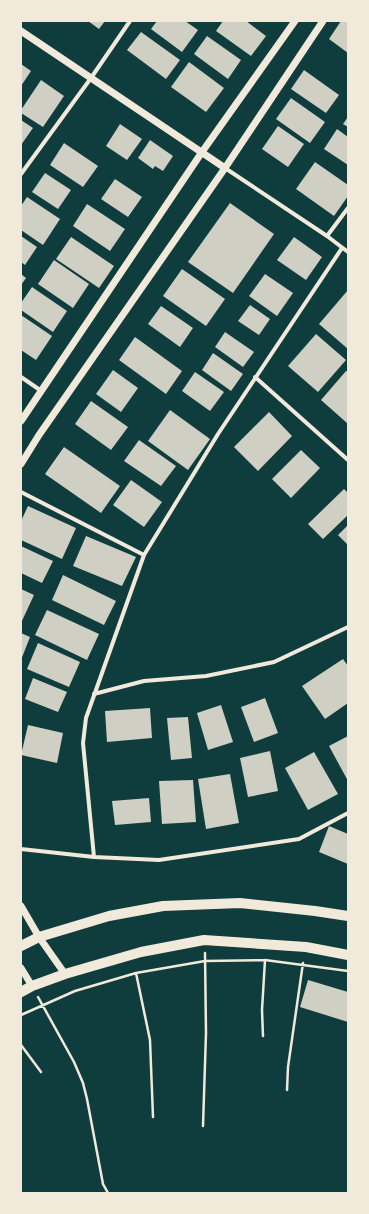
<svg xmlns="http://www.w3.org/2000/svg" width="369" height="1214" font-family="Commissioner,sans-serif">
<rect width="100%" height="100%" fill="#0f3d3e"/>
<path fill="#cfcfc3" d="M88 21H105L99 29Z
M157 21H185L198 30 182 52 151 29Z
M223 21H246L266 36 251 56 216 31Z
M341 21H345L348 23V53L329 39Z
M141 32 180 60 166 79 127 50Z
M207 36 241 60 228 79 194 54Z
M189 62 224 88 206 112 171 87Z
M21 64 31 71 21 86Z
M304 70 339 95 326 113 291 89Z
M41 80 64 96 43 127 21 113V110Z
M291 98 325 122 310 143 276 119Z
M348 117V127L343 124Z
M21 120 33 128 21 145Z
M120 124 142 139 127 160 106 146Z
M278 126 304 144 288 167 262 149Z
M337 129 348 137V165L324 149Z
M150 140 173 156 163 171 155 166 153 169 138 158Z
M64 143 98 166 83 187 50 165Z
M315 162 348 185V196L334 216 296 189Z
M45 173 71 190 58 209 32 192Z
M115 179 142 197 128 217 101 199Z
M27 197 60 219 43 245 21 230V206Z
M230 203 274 234 233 293 188 262Z
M87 204 125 229 110 251 73 226Z
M21 236 37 247 25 265 21 262Z
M71 237 114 266 99 288 56 259Z
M294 237 322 257 306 280 277 260Z
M54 260 89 284 73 308 38 284Z
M182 269 225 299 206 326 163 296Z
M21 274 26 278 21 285Z
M265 274 293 293 277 316 249 296Z
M32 287 67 311 53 332 21 310V303Z
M348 290V349L319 324Z
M250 305 270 319 259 335 238 321Z
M161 306 193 328 180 347 148 324Z
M21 315 52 336 36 360 21 350Z
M225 332 254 352 243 367 215 347Z
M316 334 346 360 318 392 288 366Z
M135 337 182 371 166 394 119 360Z
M213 353 243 374 231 391 202 370Z
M113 370 138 388 121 412 96 394Z
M346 371 348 372 347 423 321 400Z
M195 372 224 392 210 411 182 391Z
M91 401 128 427 111 450 75 424Z
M170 410 210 439 188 470 148 441Z
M269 412 292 436 258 471 234 447Z
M139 440 176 466 161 486 124 461Z
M64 447 120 486 101 513 45 474Z
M301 450 320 468 291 498 272 479Z
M131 480 162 502 144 527 113 505Z
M344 489 348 493V515L323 539 308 524Z
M28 506 76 528 62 559 21 540V521Z
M348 525V545L338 535Z
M86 536 136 557 122 586 73 566Z
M21 546 53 561 42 583 21 573Z
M63 575 116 601 104 625 52 600Z
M21 589 34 595 21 623Z
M47 610 99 634 87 660 35 635Z
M21 633 30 637 21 660Z
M38 643 80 662 69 687 27 669Z
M343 659 348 666V703L325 719 302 686Z
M33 678 67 692 58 712 25 699Z
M265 698 278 733 254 742 241 707Z
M221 705 233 742 208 750 197 713Z
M150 708 152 738 107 742 105 711Z
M188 717 192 758 171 760 167 718Z
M28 725 63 733 57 763 21 755Z
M348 736V781L329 746Z
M270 751 278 791 248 797 240 758Z
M314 752 338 794 308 810 285 768Z
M230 774 239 823 206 829 198 779Z
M193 780 196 822 162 824 159 781Z
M149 798 151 822 115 825 112 801Z
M329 826 348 834V864L319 852Z
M308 980 348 992V1022L300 1007Z"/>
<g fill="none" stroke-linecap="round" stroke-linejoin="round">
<path stroke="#f1e9da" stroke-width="2.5" d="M136 973 150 1040 153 1117
M38 997 74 1062 83 1083 87 1099 103 1184 108 1193
M21 1015 75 991 136 973 205 961 265 960 348 971
M263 1036 262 1010 265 960
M21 1045 41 1072
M287 1090 288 1067 303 963
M203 1126 206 1033 205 953"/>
<path stroke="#f1e9da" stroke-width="4" d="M225 168 327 236 348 252
M21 174 91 78 130 21
M327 236 348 208
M21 377 40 390
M255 377 348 460
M21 492 144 555
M94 694 144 681 206 676 274 662 348 627
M21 849 94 857 159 860 299 839 348 813
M94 857 83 743 86 718 144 555 218 434 342 248"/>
<path stroke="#f1e9da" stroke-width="7" d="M21 31 225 168
M21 421 202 152 295 21
M21 464 39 435 225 168 323 21
M21 906 39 937 65 974
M21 968 32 986"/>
<path stroke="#f1e9da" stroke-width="10" d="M21 946 39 937 109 916 163 906 240 903 315 911 348 916
M21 992 32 986 65 974 141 952 204 940 306 947 348 955"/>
</g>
<rect width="369" height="1214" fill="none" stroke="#f1e9da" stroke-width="44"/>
</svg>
